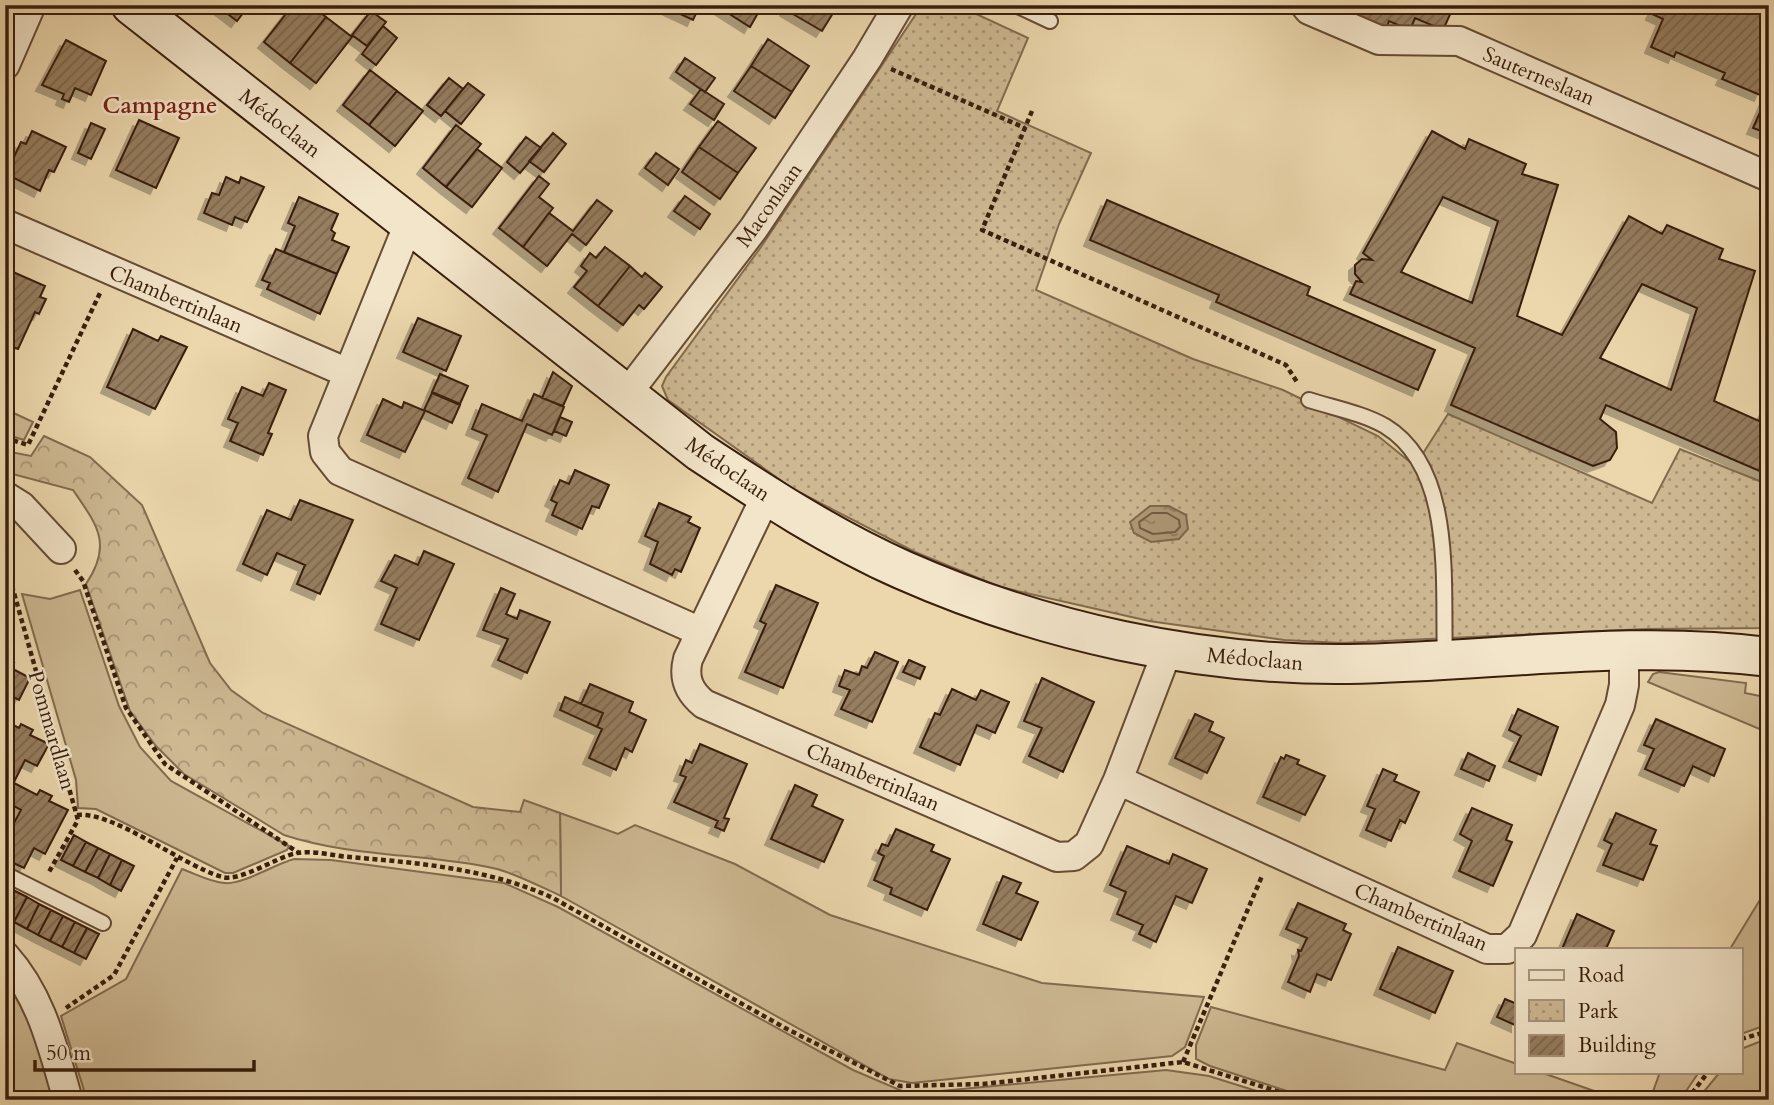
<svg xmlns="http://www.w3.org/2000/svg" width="1774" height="1105" font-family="Cardo,serif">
<defs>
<pattern id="forest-crowns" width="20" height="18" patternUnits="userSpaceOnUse" patternTransform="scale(1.75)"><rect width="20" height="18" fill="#cdb892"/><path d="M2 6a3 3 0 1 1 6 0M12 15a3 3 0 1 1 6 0" fill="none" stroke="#a79576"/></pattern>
<pattern id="park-dots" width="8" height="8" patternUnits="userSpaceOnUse" patternTransform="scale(1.75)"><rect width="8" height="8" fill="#cdb892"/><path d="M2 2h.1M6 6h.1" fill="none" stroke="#a79576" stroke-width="1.8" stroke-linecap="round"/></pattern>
<pattern id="water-ripples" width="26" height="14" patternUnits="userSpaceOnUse" patternTransform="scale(1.75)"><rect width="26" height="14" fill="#af9876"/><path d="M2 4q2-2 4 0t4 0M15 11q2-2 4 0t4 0" fill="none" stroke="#8f7b5f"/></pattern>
<pattern id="building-hatch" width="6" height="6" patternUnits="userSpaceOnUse" patternTransform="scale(1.75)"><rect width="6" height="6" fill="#967e60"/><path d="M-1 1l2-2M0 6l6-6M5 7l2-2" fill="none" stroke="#7b674e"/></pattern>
<filter id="shadow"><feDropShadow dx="-6" dy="6" stdDeviation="0" flood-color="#0004"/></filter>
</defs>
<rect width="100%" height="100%" fill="#ecd7ad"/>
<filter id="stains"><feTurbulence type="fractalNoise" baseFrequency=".00286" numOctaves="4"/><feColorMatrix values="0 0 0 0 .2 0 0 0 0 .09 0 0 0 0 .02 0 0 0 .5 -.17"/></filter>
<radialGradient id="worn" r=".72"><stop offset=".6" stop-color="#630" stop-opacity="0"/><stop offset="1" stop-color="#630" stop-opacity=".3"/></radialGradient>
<path fill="#cdb892" stroke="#826b4f" stroke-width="2" d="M5 409 33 422 24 440 5 434Z
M80 590 119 706 140 747 171 781 289 846 287 850 233 873H225L96 809 78 808 76 780 22 594 50 599Z
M1659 672 1746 683 1745 693 1765 697 1769 688V733L1648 682 1653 674Z
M560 813 618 834 635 825 735 864 830 915 1042 983 1204 997 1185 1047 1172 1056 912 1083 889 1079 561 896Z
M294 859 331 860 504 883 558 907 853 1070 909 1094 1166 1070 1209 1076 1285 1100H87L61 1016 126 979 182 869C196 874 210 882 225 883 242 885 275 864 294 859Z
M1769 885V1024L1741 1034V949H1730Z
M5 982C32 1016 42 1059 54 1100H5Z
M1211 1007 1445 1070 1457 1043 1517 1064V1072H1540L1620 1100H1315L1210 1066 1196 1059V1045Z
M1769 1038V1100H1697L1720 1072H1741V1049Z
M1660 1072H1699L1680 1100H1650Z"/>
<path fill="url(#forest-crowns)" stroke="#826b4f" stroke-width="2" d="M44 436 90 457 142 505 210 663 231 690 263 713 473 807 520 812 524 800 560 813 561 896C541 887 519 875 497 869 428 853 354 858 284 835L184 774 156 746 130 711 86 584C113 544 97 525 73 490L5 472V451L31 456Z"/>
<path fill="url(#park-dots)" stroke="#826b4f" stroke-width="2" d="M922 5H957L1028 38 997 111 1091 153 1059 224 1036 290 1193 359 1283 390 1378 436 1415 466 1448 414 1652 503 1680 449 1769 485V628L1646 629 1341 643 1284 640 1149 621 1000 587 915 552 793 489 668 400 662 386 666 377 761 247Z"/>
<path fill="url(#water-ripples)" stroke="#7f674c" stroke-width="2" d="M1150 506H1169L1186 515 1188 529 1179 539 1151 542 1134 533 1130 522Z"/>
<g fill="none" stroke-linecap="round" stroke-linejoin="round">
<path stroke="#745b41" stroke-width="2" d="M1152 513H1167L1179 520 1180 527 1175 532 1153 534 1140 528 1139 522Z"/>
</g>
<path fill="url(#building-hatch)" stroke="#381e0c" stroke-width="2" fill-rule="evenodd" filter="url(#shadow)" d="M216 5H249L237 21Z
M293 5H311L326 17 290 63 264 42Z
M661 5H700L693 20Z
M722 5H746L758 13 750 27 720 8Z
M789 5H838L822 31 786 10Z
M1348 5H1447L1453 8 1443 30 1415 18 1410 30 1389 21 1386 29 1345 11Z
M1656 5H1769V20L1762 36 1769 39V88L1764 86 1760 95 1722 79 1725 73 1676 52 1674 57 1651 47 1663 19 1652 14Z
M371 11 386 22 367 46 352 35Z
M326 17 352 37 316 83 290 63Z
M383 26 397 38 376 65 362 54Z
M768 39 809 66 792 92 751 66Z
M66 40 106 61 91 95 75 88 69 102 62 99 64 94 42 85Z
M685 58 715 78 705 92 676 72Z
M751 66 792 92 775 118 734 91Z
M370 70 397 91 369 125 343 105Z
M449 78 463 89 441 116 427 105Z
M468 83 484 95 461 124 445 111Z
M701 89 724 104 714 120 690 104Z
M397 91 423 111 395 146 369 125Z
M1769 92V134L1753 128Z
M139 120 179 138 156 188 116 170Z
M718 121 756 148 738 173 699 147Z
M91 123 105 129 91 159 78 153Z
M456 125 481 144 446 187 423 168Z
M32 131 66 147 54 172 49 170 40 191 6 174 21 142 26 144Z
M1432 131 1465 149 1469 139 1526 164 1522 174 1558 185 1517 316 1562 335 1629 216 1662 234 1667 225 1723 249 1719 259 1755 271 1714 401 1759 421 1769 404V475L1606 405 1600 419 1616 432 1617 448 1610 460 1593 466 1451 405 1475 348 1350 294 1356 281 1362 282 1355 274V265L1362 259 1372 260 1363 253ZM1443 197 1498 221 1472 303 1401 272ZM1642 284 1697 308 1671 390 1600 358Z
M553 133 566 144 544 172 529 161Z
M526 137 541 148 520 173 507 162Z
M699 147 738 173 720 199 682 172Z
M477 149 502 168 472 207 446 187Z
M656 153 679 169 668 185 645 168Z
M539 176 549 184 539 197 553 208 523 247 499 228Z
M226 177 239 183 241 177 264 187 247 222 235 217 232 225 204 213 212 193 219 195Z
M685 196 710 214 700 229 674 211Z
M299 197 338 214 331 230 335 233 332 240 349 247 337 274 284 252 295 226 288 223Z
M597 200 612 211 586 245 572 234 547 266 523 247 549 213 573 231Z
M1107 200 1310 287 1307 295 1435 350 1418 390 1216 302 1219 295 1090 240Z
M605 247 630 266 598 306 574 287 587 271 581 266 590 253 596 258Z
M276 249 337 274 320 314 267 289 270 283 262 280Z
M630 266 642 277 645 273 662 287 644 309 639 305 623 325 598 306Z
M13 272 45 286 40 297 46 299 39 314 35 312 18 349 5 344V291Z
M418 318 461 336 446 371 403 352Z
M133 329 158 341 161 336 187 347 155 409 107 387Z
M553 372 572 386 563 406 542 398Z
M440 374 468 386 460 404 432 392Z
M269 383 286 390 268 433 272 434 263 455 230 441 238 423 228 419 242 387 263 396Z
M432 393 460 405 452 423 424 410Z
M534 394 564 407 552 435 527 424 498 492 468 478 487 435 472 429 482 404 522 421Z
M383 399 402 408 404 402 425 411 405 452 367 435Z
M560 417 572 422 566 436 554 431Z
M575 470 609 485 599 508 592 506 582 529 552 515 557 503 551 500 560 480 569 484Z
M300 500 353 520 320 594 297 584 305 565 277 553 267 575 243 564 267 510 291 520Z
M659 503 691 517 688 522 700 528 681 572 675 569 672 575 650 564 658 542 645 536Z
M424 551 454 564 419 640 381 624 397 588 381 581 395 555 418 565Z
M776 585 818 603 783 688 745 672 766 624 760 621Z
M501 588 515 594 506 614 517 619 520 610 550 622 527 673 498 660 508 639 483 630Z
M875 652 898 662 872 722 841 709 850 690 839 686 845 670 859 675 862 666 867 668Z
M5 659 14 663 11 668 30 678 19 700 7 694 5 696Z
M909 660 925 667 920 679 903 672Z
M1042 678 1094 702 1063 772 1029 756 1042 728 1024 721Z
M590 684 633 702 629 712 646 720 632 752 625 748 616 770 589 758 602 729 597 727 603 713 581 704Z
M952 689 976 700 981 690 1009 702 995 733 977 725 960 765 920 747 935 713 940 715Z
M565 697 603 713 597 727 560 710Z
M1518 709 1558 727 1541 775 1509 761 1521 736 1509 730Z
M1195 714 1213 722 1209 731 1224 738 1207 773 1175 758Z
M1656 719 1725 749 1714 776 1693 766 1684 786 1645 769 1654 749 1644 745Z
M5 721 19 728 21 724 33 730 30 735 49 744 37 766 25 760 5 800Z
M700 744 747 764 724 818 729 819 724 831 715 827 718 821 674 802 686 777 680 775 686 760 692 763Z
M1468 753 1495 766 1489 781 1461 769Z
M1286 755 1299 760 1297 764 1325 776 1305 815 1263 797 1281 757 1284 759Z
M1383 769 1397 775 1394 781 1419 792 1405 823 1400 820 1391 841 1366 830 1375 809 1367 806Z
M14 783 37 795 40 790 52 796 49 801 68 810 45 854 34 848 24 868 5 859V840L21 810 5 801Z
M795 785 817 795 812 806 843 820 824 862 771 839Z
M1472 808 1512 825 1506 840 1512 842 1493 886 1459 871 1472 841 1460 834Z
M1616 813 1656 830 1650 844 1657 846 1643 880 1603 865 1612 844 1604 840Z
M896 829 934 845 931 851 950 859 927 910 890 894 892 888 874 880 884 856 878 853 882 844 888 846Z
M74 835 86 842 73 866 61 860Z
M86 842 98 848 85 872 73 866Z
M1127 846 1169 864 1173 854 1207 869 1192 903 1176 896 1156 942 1139 934 1143 925 1117 914 1126 892 1110 885Z
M98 848 110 854 98 878 85 872Z
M110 854 122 860 110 885 98 878Z
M122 860 134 866 121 891 110 885Z
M1003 876 1021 883 1016 893 1038 902 1021 940 983 924Z
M15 891 27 897 14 922 5 918V910Z
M27 897 39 904 27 929 14 922Z
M1298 903 1346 924 1343 930 1351 934 1331 980 1317 974 1310 992 1288 982 1299 956 1298 950 1301 951 1307 938 1286 929Z
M39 904 51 910 38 935 27 929Z
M51 910 63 916 50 941 38 935Z
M1577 914 1614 931 1606 949H1562Z
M63 916 75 922 62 947 50 941Z
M75 922 87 928 74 953 62 947Z
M87 928 99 934 86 959 74 953Z
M1398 947 1453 971 1435 1013 1380 989Z
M1505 999 1517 1004V1026L1497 1017Z"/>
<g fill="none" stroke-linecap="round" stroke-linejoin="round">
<g stroke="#654c34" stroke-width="18">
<path id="lane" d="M1016 5 1050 21
M1309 400C1334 408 1362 413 1385 426 1456 469 1442 586 1445 658
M5 874 103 923"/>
</g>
<g stroke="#654c34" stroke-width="32">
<path id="street" d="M1305 5 1309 10 1379 40 1459 41 1769 177
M5 65 31 5
M409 223 323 436 325 452 340 471 701 632
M5 224 348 373
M626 395 754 228 867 59 899 5
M5 496 21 506 61 549
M766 496 688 659C683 678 689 692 704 704L1057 857 1074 856 1089 844 1118 780 1168 649
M1118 780 1487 949H1507L1522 935 1620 705 1624 685V651
M5 956C42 997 53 1049 68 1100"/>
</g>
<g stroke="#381e0c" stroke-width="42">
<path id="secondary" d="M131 5 700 452C765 495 831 538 903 570 1041 631 1198 666 1349 664 1489 662 1629 639 1769 657"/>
</g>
<path stroke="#381e0c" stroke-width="4.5" stroke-dasharray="5 3.5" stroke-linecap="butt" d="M891 69 1025 128
M1032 111 982 230 1286 365 1297 382
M5 438 28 445 100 293
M5 561 78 820 49 872
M75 570 83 581 126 708 165 764 299 853
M77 815C114 811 181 865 222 877 241 882 276 857 297 853 313 850 334 856 350 857 420 863 490 869 553 898L787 1029 900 1086 983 1084 1183 1062 1305 1100
M66 1008 114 975 177 858
M1741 1039 1769 1031
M1183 1062 1262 876
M1687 1100 1708 1072"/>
<use href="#lane" stroke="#f3e5ca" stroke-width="14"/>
<use href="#street" stroke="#f3e5ca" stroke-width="28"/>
<use href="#secondary" stroke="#f3e5ca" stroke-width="38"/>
</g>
<g text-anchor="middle" stroke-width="5" stroke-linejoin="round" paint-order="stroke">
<g font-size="21" fill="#381e0c" stroke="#f3e5ca">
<text transform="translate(1539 76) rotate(23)" y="7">Sauterneslaan</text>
<text transform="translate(280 123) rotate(38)" y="7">Médoclaan</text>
<text transform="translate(769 205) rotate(-55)" y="7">Maconlaan</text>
<text transform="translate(176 299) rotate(23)" y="7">Chambertinlaan</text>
<text transform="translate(728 469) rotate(34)" y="7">Médoclaan</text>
<text transform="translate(1255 659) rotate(5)" y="7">Médoclaan</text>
<text transform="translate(52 730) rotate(74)" y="7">Pommardlaan</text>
<text transform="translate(873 777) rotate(23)" y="7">Chambertinlaan</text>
<text transform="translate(1421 917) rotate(23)" y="7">Chambertinlaan</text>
</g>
<g font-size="23" font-weight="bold" fill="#7a1f14" stroke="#f3e5ca">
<text x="160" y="113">Campagne</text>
</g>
</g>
<rect width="1774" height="1105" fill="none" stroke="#ecd7ad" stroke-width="28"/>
<rect x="7" y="7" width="1760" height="1091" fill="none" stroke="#381e0c" stroke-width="3.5"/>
<rect x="14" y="14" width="1746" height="1077" fill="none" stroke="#381e0c" stroke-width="2"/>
<rect x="1515" y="948" width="228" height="126" fill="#f3e5ca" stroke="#a8957e" stroke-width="2"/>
<rect x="1529" y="970" width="35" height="10" fill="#f3e5ca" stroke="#a8957e" stroke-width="2"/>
<text x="1578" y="982" font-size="21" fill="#381e0c">Road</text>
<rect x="1529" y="1000" width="35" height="21" fill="url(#park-dots)" stroke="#a8957e" stroke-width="2"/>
<text x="1578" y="1018" font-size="21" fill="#381e0c">Park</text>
<rect x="1529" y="1035" width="35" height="21" fill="url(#building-hatch)" stroke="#a8957e" stroke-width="2"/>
<text x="1578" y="1052" font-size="21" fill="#381e0c">Building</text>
<path d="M35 1060v10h219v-10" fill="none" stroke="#381e0c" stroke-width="3.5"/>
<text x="46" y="1060" font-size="21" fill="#381e0c" stroke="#f3e5ca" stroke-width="5" paint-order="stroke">50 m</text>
<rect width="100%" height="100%" filter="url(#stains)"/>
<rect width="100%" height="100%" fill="url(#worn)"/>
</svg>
